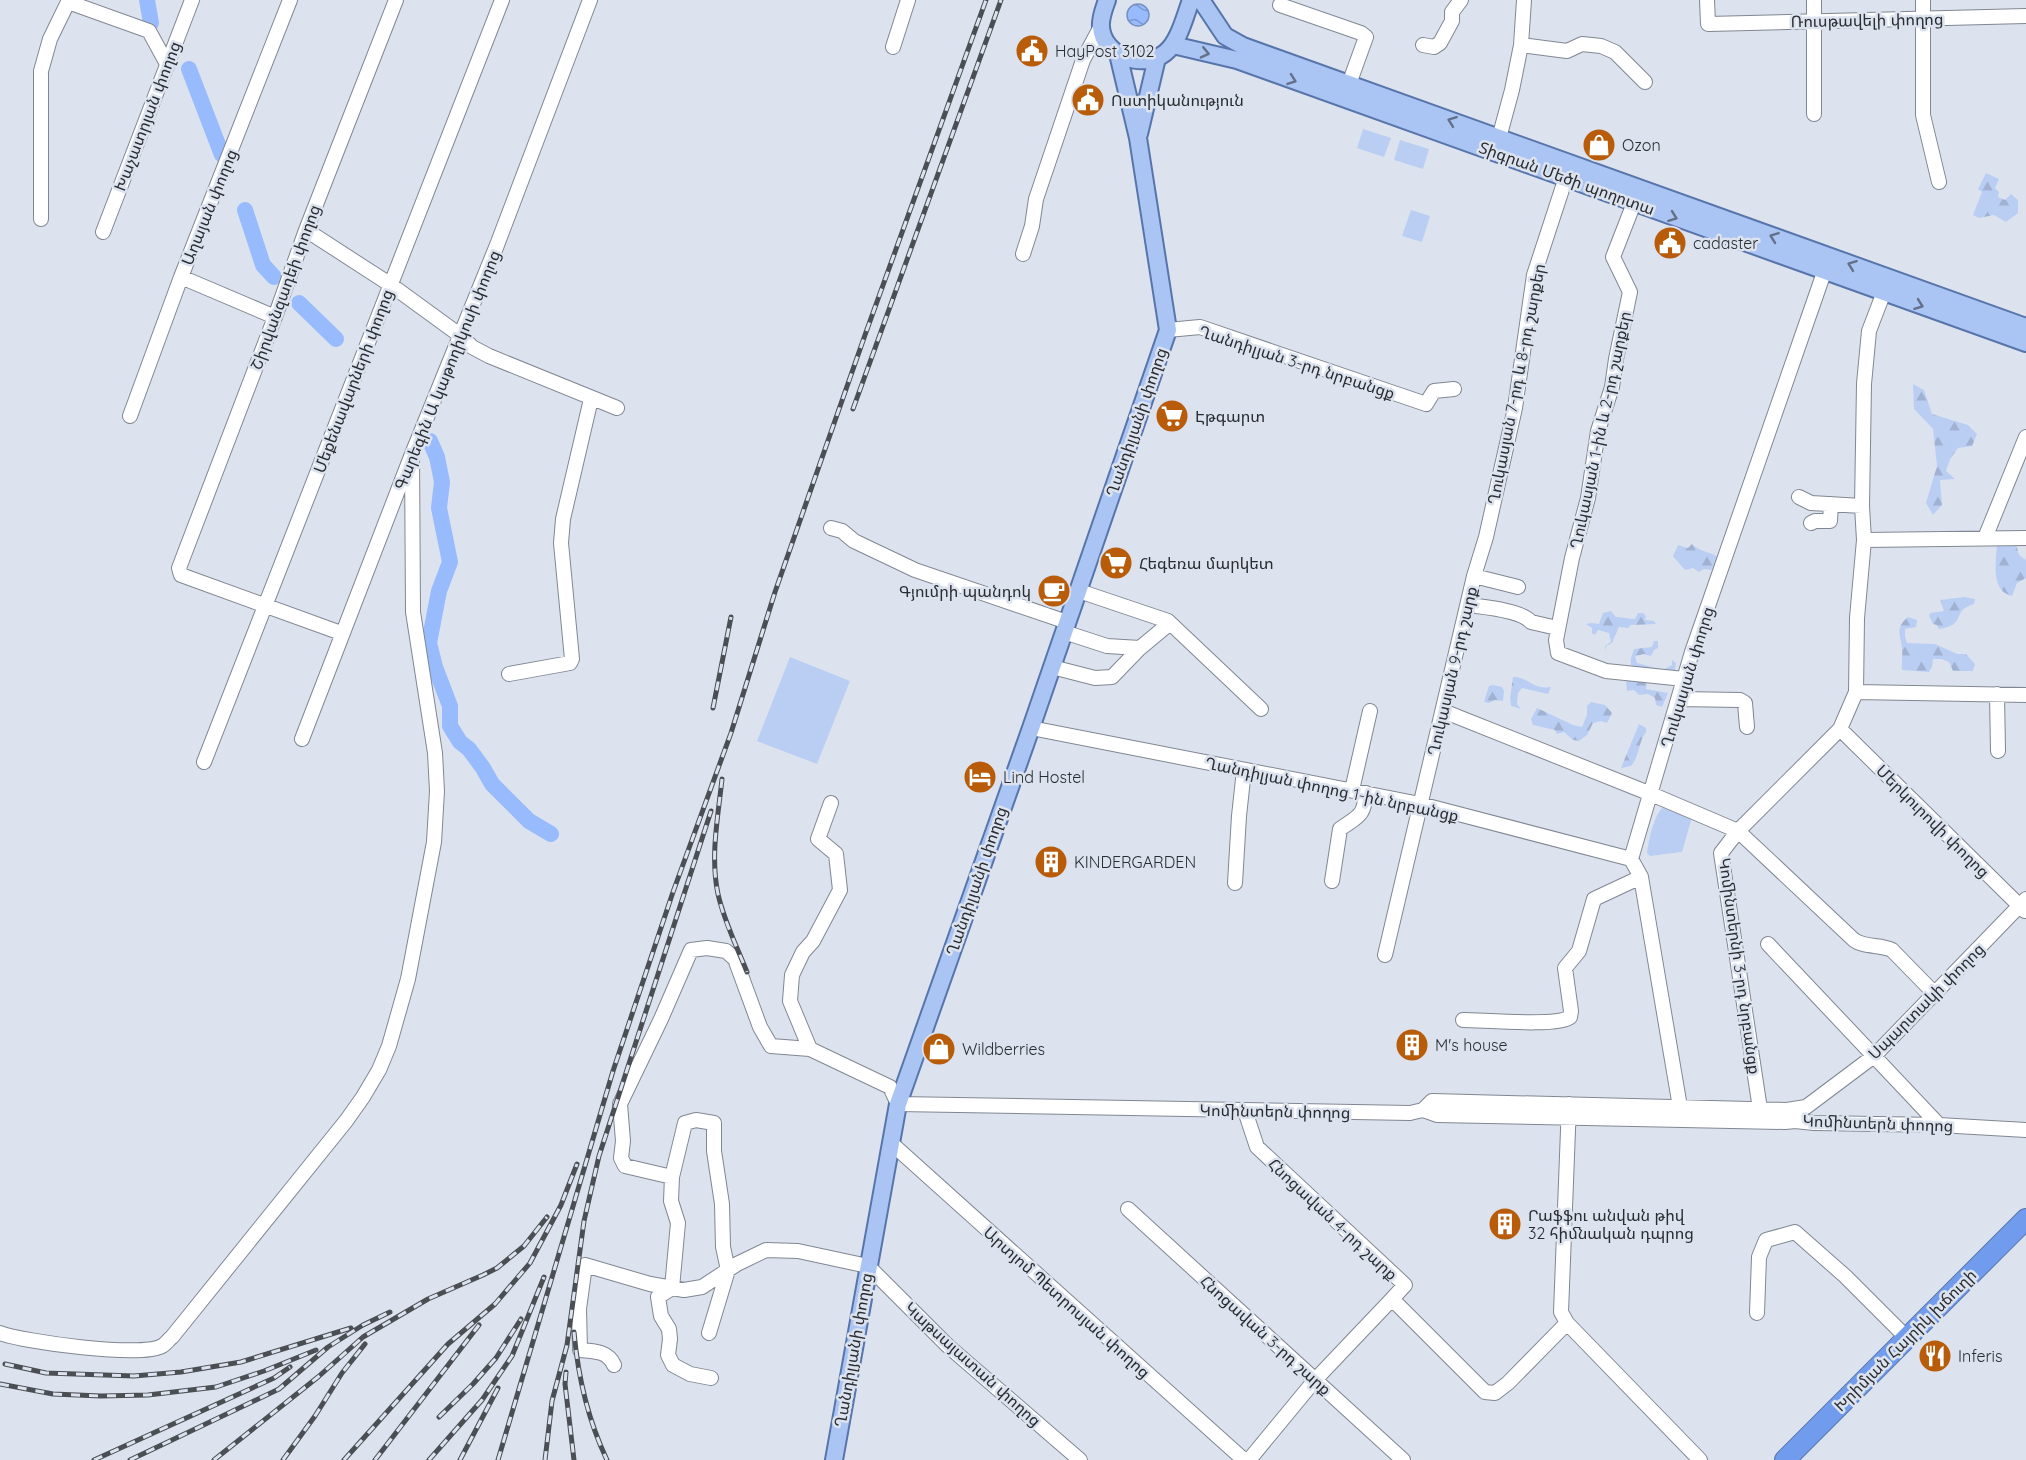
<svg xmlns="http://www.w3.org/2000/svg" width="2026" height="1460" font-family="Quicksand,'Noto Sans Armenian',sans-serif">
<defs>
<pattern id="forest-firs" width="22" height="20" patternUnits="userSpaceOnUse" patternTransform="scale(1.5)"><rect width="22" height="20" fill="#bacef3"/><path d="M5 1l3.5 6h-7zM16 11l3.5 6h-7z" fill="#a0b1d1"/></pattern>
<pattern id="water-waves" width="16" height="10" patternUnits="userSpaceOnUse" patternTransform="scale(1.5)"><rect width="16" height="10" fill="#98bbfd"/><path d="M0 5q4-4 8 0t8 0" fill="none" stroke="#7c98cd"/></pattern>
</defs>
<rect width="100%" height="100%" fill="#dce3ef"/>
<path fill="#bacef3" d="M1363 129 1391 138 1384 157 1357 148Z
M1400 140 1429 149 1423 169 1394 160Z
M1411 210 1430 216 1422 242 1402 236Z
M790 657 850 681 817 764 757 741Z
M1665 806 1692 817 1682 852 1650 856 1647 853C1648 842 1655 810 1665 806Z"/>
<path fill="url(#forest-firs)" d="M1986 173 1999 179 1995 188 1999 192 1998 197 2005 200 2011 194 2018 200V213L2006 222 1994 215 1979 218 1973 215 1982 192 1978 189Z
M1913 384 1924 390 1932 414 1968 425 1977 434 1972 446 1958 448 1950 459 1946 471 1955 479 1940 480 1942 505 1933 515 1926 503 1937 466 1933 429 1914 409Z
M2009 542 2016 544 2019 555 2026 560V578L2017 583 2012 596C1990 591 1996 561 1997 545H2003Z
M1692 544C1703 554 1709 550 1719 558V564L1713 570 1704 569 1699 572 1693 568 1685 570 1673 556 1678 545 1688 548Z
M1965 597 1975 599 1974 604C1950 611 1968 625 1939 629L1937 625 1933 624 1929 616 1930 613 1944 611 1940 600Z
M1611 611 1616 617C1623 617 1628 619 1635 619L1638 613H1643L1646 616 1645 620 1654 621 1656 624 1631 625 1628 628 1619 627 1612 643 1606 646 1605 651V646L1611 642 1609 633 1598 630 1595 635 1592 633V628L1586 624 1592 623 1599 624 1603 613Z
M1908 617 1917 620 1916 627 1905 629V636L1907 643 1935 644 1957 654H1966L1975 664 1973 671H1953L1949 662 1941 659H1933L1932 667 1929 672 1902 670C1901 663 1903 656 1902 649 1901 634 1894 629 1908 617Z
M1654 641H1658V648L1654 650 1651 656 1644 654 1635 656 1637 663 1663 670 1672 665V660L1676 663 1675 671 1672 675 1635 672C1628 663 1631 659 1634 649L1652 647Z
M1513 677C1528 676 1532 690 1551 687L1548 694 1522 688 1518 693 1517 704 1521 709 1511 706 1510 698Z
M1626 680 1647 681 1646 689 1668 693 1662 707 1656 705 1655 698 1648 694 1639 695 1634 690 1627 691Z
M1493 685 1502 687 1504 691 1503 701 1495 700 1489 703 1484 702 1489 686Z
M1591 702 1605 705 1612 713 1607 723 1601 721 1593 723 1587 735 1579 741 1573 740 1564 732 1557 734 1555 730 1533 725 1531 719 1537 708 1573 725 1582 727 1587 715V706Z
M1639 724 1646 728V732C1638 742 1640 756 1631 766L1621 768Z"/>
<path fill="url(#water-waves)" stroke="#7790c0" stroke-width="1.5" d="M1127 15a11 11 0 1 1 22 0a11 11 0 1 1-22 0Z"/>
<g fill="none" stroke-linecap="round" stroke-linejoin="round">
<path stroke="#98bbfd" stroke-width="16" d="M147 0 151 23
M189 69 222 155
M245 210 263 265 274 277
M299 303 336 339
M430 441 437 457 442 482 439 508 450 562 439 591 429 643 435 667 450 706V726L460 742 469 749 483 768 492 784 529 821 551 834"/>
<g stroke="#818792" stroke-width="16">
<path id="minor" d="M1707 0 1708 24 2026 16
M1923 0V115L1939 182
M68 2 149 31 167 64
M1280 5 1361 33 1366 37 1349 84
M1423 45 1434 47 1440 43 1452 21V12L1461 0
M1521 45 1567 51 1582 44 1601 46 1615 52 1645 82
M893 47 908 0
M1814 114V0
M1499 138 1512 90 1521 45 1524 0
M1634 203 1613 257 1630 292 1616 359 1612 387 1598 431 1588 498 1572 558 1556 640 1558 653 1606 671 1684 679
M41 219V71L50 39 69 0
M306 230 391 285 461 336 472 347 489 356 617 408
M103 232 192 0
M1023 254 1032 226 1036 199 1083 60 1100 28
M181 277 275 317
M1168 330 1200 327 1426 404 1434 391 1454 389
M130 416 181 277 290 0
M1799 497 1811 503 1862 506
M1811 523 1815 521H1830L1831 504
M831 528 842 531 854 541 915 570 1067 622
M1985 538 2026 437
M1864 540 2026 538
M1474 576 1518 587
M1079 591 1168 621 1261 709
M1468 605C1483 607 1521 610 1531 622L1557 628
M1064 632 1107 646 1140 648 1170 623
M341 633 181 575 179 568 275 317 306 230 396 0
M1052 667 1095 678 1112 677 1140 648
M509 674 570 663 572 659 561 543 563 519 591 399
M1856 692 2026 695
M1997 694 1998 751
M1679 699 1740 700 1745 703 1747 727
M1443 711 1651 794 1738 831 1854 940C1865 948 1880 944 1892 950L1934 993
M1031 728 1420 804 1631 859
M1840 729 2025 911
M302 739 412 454 497 245 590 0
M204 762 502 0
M1352 790 1370 711
M831 803 818 839 836 854 840 890 813 941 803 952 792 975 790 1001 810 1049 890 1087 898 1104 1410 1113 1423 1110 1432 1101 1787 1110 1795 1121 1814 1123 1939 1125 2026 1130
M1332 881 1340 829C1358 816 1364 817 1366 793
M1235 883 1239 816 1244 770
M1768 944 1939 1125
M1385 955 1474 576 1486 537 1515 408 1534 275 1569 168
M1463 1020C1483 1020 1558 1027 1570 1017L1571 1011 1565 968 1579 951 1594 899 1641 877
M1569 1104 1561 1312 1567 1323 1700 1460
M1680 1107 1641 877 1631 859 1692 652 1828 261
M1760 1109 1721 853 1738 831 1840 729 1856 692 1857 618 1864 540 1862 506 1864 384 1869 331 1887 284
M1423 1110 1437 1115 1785 1122 1795 1121
M1787 1110 1806 1107 1874 1056 2026 899
M1245 1111 1257 1147 1405 1285 1392 1299 1485 1392 1495 1393 1508 1383 1567 1323
M891 1143 1244 1460
M672 1177 685 1123 696 1120 714 1123V1151L722 1204 723 1247 728 1270 709 1333
M1128 1209 1403 1460
M1757 1313 1759 1257 1766 1240 1795 1232 1845 1276 1907 1338
M0 1333C25 1342 141 1358 162 1346 166 1344 169 1339 172 1337L346 1121 363 1097 379 1070 389 1046 408 979 434 842 437 791 435 753 413 612 412 454
M614 1365C608 1351 594 1351 580 1350L579 1309 585 1265 650 1284 684 1290 702 1287 737 1264 766 1250 798 1251 868 1266 948 1346 1080 1460
M711 1378 690 1374 673 1365 668 1355 670 1339 669 1329 661 1316 658 1297 672 1288 678 1223 671 1201 672 1177 625 1166 621 1158 623 1141 620 1104 661 1019 691 950 707 948 726 951 735 959 760 1027 771 1046 810 1049
M1249 1460 1315 1380 1392 1299"/>
</g>
<g stroke="#5875ab" stroke-width="20">
<path id="major" d="M1107 0C1104 9 1100 18 1101 27 1103 56 1143 70 1165 53 1179 42 1185 16 1191 0
M1201 0 1225 36 1243 46 2026 327
M1173 45 1237 60 2026 343
M1139 134 1157 58
M834 1460 898 1104 1031 728 1168 330 1138 138 1118 54"/>
</g>
<g stroke="#5875ab" stroke-width="22">
<path id="highway" d="M1785 1460 2026 1219"/>
</g>
<use href="#minor" stroke="#fff" stroke-width="14"/>
<use href="#major" stroke="#aac4f4" stroke-width="16"/>
<use href="#highway" stroke="#719ced" stroke-width="20"/>
<g stroke="#4b4f54" stroke-width="5">
<path id="rail" d="M853 409 1001 0
M713 708 731 617
M722 779C718 817 710 857 718 894 724 921 737 947 747 972
M574 1332C578 1377 588 1420 607 1460
M5 1364 46 1373 134 1376 181 1372 241 1362 351 1328
M566 1372 565 1384 574 1460
M0 1384 53 1394 101 1396 148 1395 216 1387 264 1371 316 1350
M439 1417 473 1384 496 1358 521 1319
M94 1460 274 1378 290 1367
M130 1460 279 1389 328 1347 363 1325 390 1312
M214 1460 318 1377 363 1337 428 1299 483 1275 497 1268 524 1246 547 1217
M283 1460 315 1416 342 1373 365 1344
M344 1460 448 1344 495 1304 530 1263 561 1205 577 1164
M375 1460 479 1325
M429 1460 482 1400 512 1356 544 1277
M460 1460 498 1388
M498 1460 613 1071 673 892 731 733 775 592 865 335 986 0
M545 1460 552 1401 567 1345 584 1221 599 1156 711 811"/>
</g>
<use href="#rail" stroke="#dce3ef" stroke-width="3" stroke-dasharray="9" stroke-linecap="butt"/>
</g>
<defs><path id="oneway-chevron" d="M-2-3.5L2.5 0L-2 3.5" fill="none" stroke-width="1.6" stroke-linecap="round" stroke-linejoin="round" transform="scale(1.5)"/></defs>
<g stroke="#637088">
<use href="#oneway-chevron" transform="translate(1205 53) rotate(13)"/>
<use href="#oneway-chevron" transform="translate(1292 80) rotate(20)"/>
<use href="#oneway-chevron" transform="translate(1452 121) rotate(-160)"/>
<use href="#oneway-chevron" transform="translate(1673 217) rotate(20)"/>
<use href="#oneway-chevron" transform="translate(1774 237) rotate(-160)"/>
<use href="#oneway-chevron" transform="translate(1852 265) rotate(-160)"/>
<use href="#oneway-chevron" transform="translate(1919 305) rotate(20)"/>
</g>
<defs>
<g id="civic-disc" transform="scale(1.725)"><circle r="9.5" fill="#b95c0a" stroke="#dce3ef"/><path d="M-.6-6.5H3V-4.5H.6V-3L4-1V1h2V6H-6V1h2V-1L-.6-3ZM-1.2 2.5V6h2.4V2.5Z" fill="#fff"/></g>
<g id="shop-disc" transform="scale(1.725)"><circle r="9.5" fill="#b95c0a" stroke="#dce3ef"/><path d="M-5-2.5h2.3a2.7 3.5 0 0 1 5.4 0H5L5.5 6h-11ZM-1.5-2.5h3a1.5 2.3 0 0 0-3 0Z" fill="#fff"/></g>
<g id="supermarket-disc" transform="scale(1.725)"><circle r="9.5" fill="#b95c0a" stroke="#dce3ef"/><path d="M-6-5.5h2.5l.6 2H6L4.5 2H-2.5L-4.4-4H-6ZM-1.5 3.2a1.3 1.3 0 1 0 .1 0ZM3 3.2a1.3 1.3 0 1 0 .1 0Z" fill="#fff"/></g>
<g id="cafe-disc" transform="scale(1.725)"><circle r="9.5" fill="#b95c0a" stroke="#dce3ef"/><path d="M-5.5-4.5H6V0H3Q3 3.5 0 3.5H-2.5Q-5.5 3.5-5.5 0ZM3-3.2v2h1.7v-2ZM-6 4.5H4V6H-6Z" fill="#fff"/></g>
<g id="hotel-disc" transform="scale(1.725)"><circle r="9.5" fill="#b95c0a" stroke="#dce3ef"/><path d="M-6-4.5h1.5V1H6V5H4.5V3h-9V5H-6ZM-4 0a1.8 1.8 0 1 1 3.6 0ZM.5 0V-2.5h3Q6-2.5 6 0Z" fill="#fff"/></g>
<g id="building-disc" transform="scale(1.725)"><circle r="9.5" fill="#b95c0a" stroke="#dce3ef"/><path d="M-4-6H4V6H1V3H-1V6H-4ZM-2.5-4.3h1.7v1.8h-1.7ZM.8-4.3h1.7v1.8H.8ZM-2.5-1h1.7V.8h-1.7ZM.8-1h1.7V.8H.8Z" fill="#fff"/></g>
<g id="restaurant-disc" transform="scale(1.725)"><circle r="9.5" fill="#b95c0a" stroke="#dce3ef"/><path d="M-5-6h1v4h1v-4h1v4h1v-4h1v5L-1.5 .5V6h-2V.5L-5-1ZM5-6V6H3V1.5H1.5Q1.5-4 5-6Z" fill="#fff"/></g>
</defs>
<g fill-rule="evenodd">
<use href="#civic-disc" x="1032" y="51"/>
<use href="#civic-disc" x="1088" y="100"/>
<use href="#shop-disc" x="1599" y="145"/>
<use href="#civic-disc" x="1670" y="243"/>
<use href="#supermarket-disc" x="1172" y="416"/>
<use href="#supermarket-disc" x="1116" y="563"/>
<use href="#cafe-disc" x="1054" y="591"/>
<use href="#hotel-disc" x="980" y="777"/>
<use href="#building-disc" x="1051" y="862"/>
<use href="#building-disc" x="1412" y="1045"/>
<use href="#shop-disc" x="939" y="1049"/>
<use href="#building-disc" x="1505" y="1224"/>
<use href="#restaurant-disc" x="1935" y="1356"/>
</g>
<g text-anchor="middle" stroke-width="5" stroke-linejoin="round" paint-order="stroke">
<g font-size="16" fill="#292c30" stroke="#dce3ef">
<text transform="translate(1867 20) rotate(-1)" y="6">Ռուսթավելի փողոց</text>
<text transform="translate(147 116) rotate(-69)" y="6">Խաչատրյան փողոց</text>
<text transform="translate(1567 178) rotate(20)" y="6">Տիգրան Մեծի պողոտա</text>
<text transform="translate(209 207) rotate(-68)" y="6">Աղայան փողոց</text>
<text transform="translate(285 287) rotate(-70)" y="6">Շիրվանզադեի փողոց</text>
<text transform="translate(1297 362) rotate(18)" y="6">Ղանդիլյան 3-րդ նրբանցք</text>
<text transform="translate(447 370) rotate(-68)" y="6">Գարեգին Ա կաթողիկոսի փողոց</text>
<text transform="translate(353 381) rotate(-69)" y="6">Մեքենավարների փողոց</text>
<text transform="translate(1516 384) rotate(-79)" y="6">Ղուկասյան 7-րդ և 8-րդ շարքեր</text>
<text transform="translate(1136 422) rotate(-71)" y="6">Ղանդիլյանի փողոց</text>
<text transform="translate(1600 430) rotate(-78)" y="6">Ղուկասյան 1-ին և 2-րդ շարքեր</text>
<text transform="translate(1452 671) rotate(-77)" y="6">Ղուկասյան 9-րդ շարք</text>
<text transform="translate(1687 677) rotate(-73)" y="6">Ղուկասյան փողոց</text>
<text transform="translate(1332 789) rotate(12)" y="6">Ղանդիլյան փողոց 1-ին նրբանցք</text>
<text transform="translate(1933 821) rotate(45)" y="6">Մերկուրովի փողոց</text>
<text transform="translate(976 881) rotate(-71)" y="6">Ղանդիլյանի փողոց</text>
<text transform="translate(1740 966) rotate(82)" y="6">Կոմինտերնի 3-րդ նրբանցք</text>
<text transform="translate(1926 1001) rotate(-45)" y="6">Սպարտակի փողոց</text>
<text transform="translate(1275 1111) rotate(1)" y="6">Կոմինտերն փողոց</text>
<text transform="translate(1878 1123) rotate(2)" y="6">Կոմինտերն փողոց</text>
<text transform="translate(1333 1219) rotate(43)" y="6">Հնոցավան 4-րդ շարք</text>
<text transform="translate(1067 1302) rotate(42)" y="6">Արտյոմ Պետրոսյան փողոց</text>
<text transform="translate(1266 1335) rotate(42)" y="6">Հնոցավան 3-րդ շարք</text>
<text transform="translate(1905 1340) rotate(-45)" y="6">Խրիմյան Հայրիկ խճուղի</text>
<text transform="translate(853 1350) rotate(-80)" y="6">Ղանդիլյանի փողոց</text>
<text transform="translate(973 1364) rotate(42)" y="6">Կաթսայատան փողոց</text>
</g>
<g font-size="16" fill="#292c30" stroke="#dce3ef" text-anchor="start">
<text x="1055" y="57">HayPost 3102</text>
<text x="1111" y="106">Ոստիկանություն</text>
<text x="1622" y="151">Ozon</text>
<text x="1693" y="249">cadaster</text>
<text x="1195" y="422">Էթգարտ</text>
<text x="1139" y="569">Հեգեռա մարկետ</text>
<text x="1031" y="597" text-anchor="end">Գյումրի պանդոկ</text>
<text x="1003" y="783">Lind Hostel</text>
<text x="1074" y="868">KINDERGARDEN</text>
<text x="1435" y="1051">M's house</text>
<text x="962" y="1055">Wildberries</text>
<text x="1528" y="1221">Րաֆֆու անվան թիվ<tspan x="1528" dy="18">32 հիմնական դպրոց</tspan></text>
<text x="1958" y="1362">Inferis</text>
</g>
</g>
</svg>
